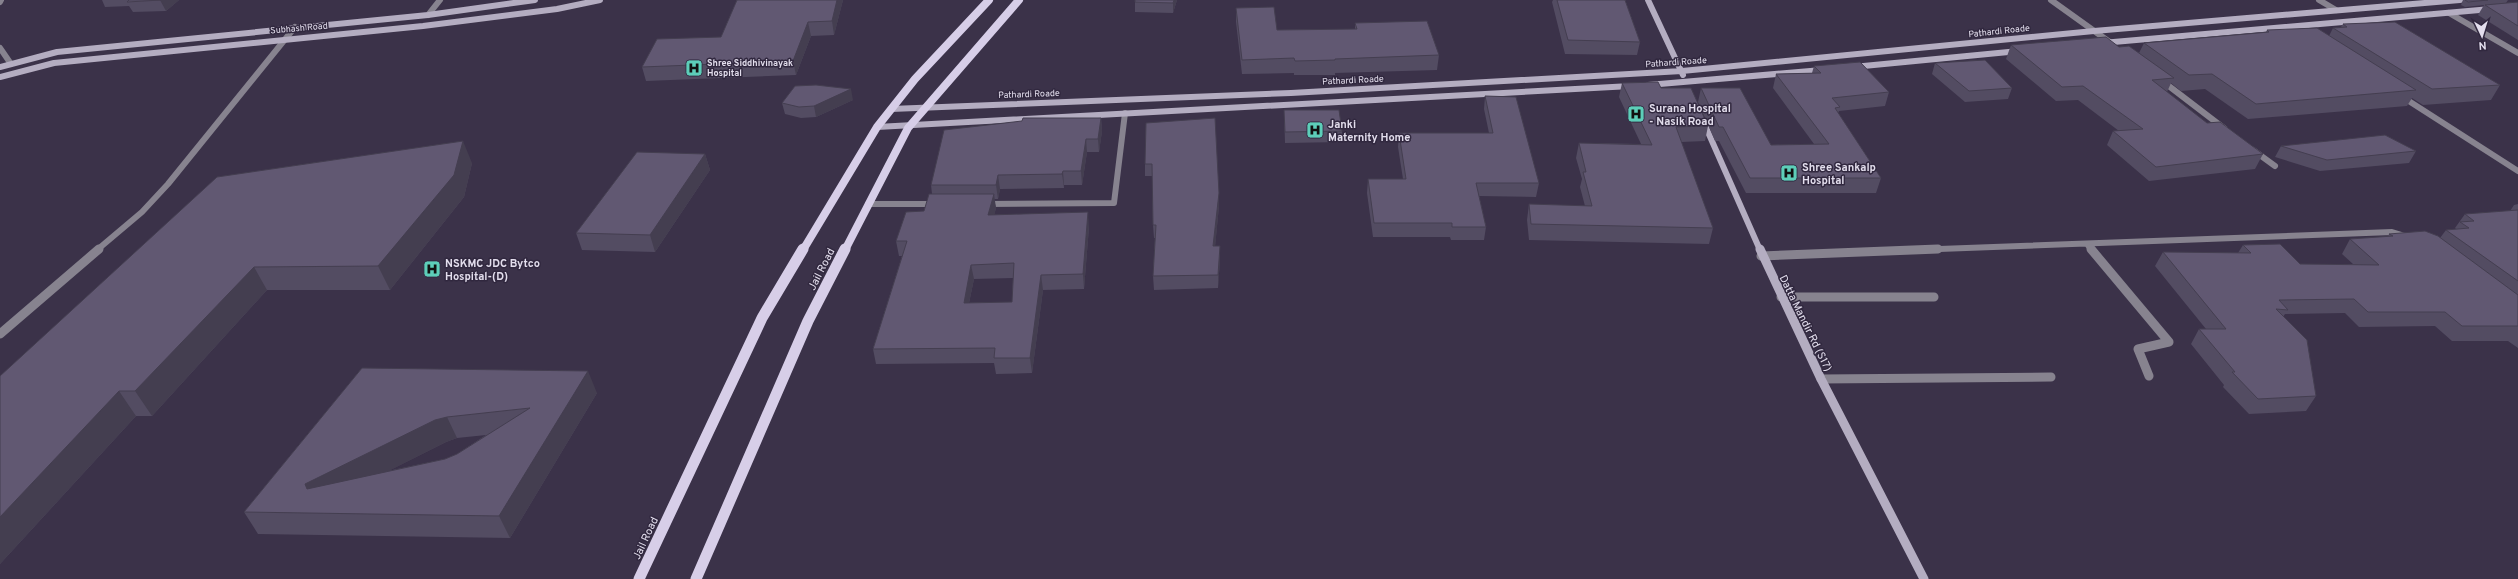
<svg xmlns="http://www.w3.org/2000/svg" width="2518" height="579" font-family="Overpass,sans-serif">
<rect width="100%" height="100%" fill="#3b3249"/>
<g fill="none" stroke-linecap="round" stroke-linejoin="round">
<path stroke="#87838f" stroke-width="6" d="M2051 0 2111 43
M2319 0 2336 10
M0 2 1 0
M2449 13 2518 53
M428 15 440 0
M0 48 11 64
M2161 80 2225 129
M2401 96 2518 171
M2253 150 2275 166
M868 204H937
M985 204 1114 203 1125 113
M2087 244 2092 250
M97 250 142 212 168 184 295 27
M1912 250 2392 232 2405 236"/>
<path stroke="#87838f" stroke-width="9" d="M2091 249 2169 342 2138 349 2149 376
M1761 256 1938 249
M1781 297H1934
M0 334 99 249
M1821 379 2051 377"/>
<path stroke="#b4adc1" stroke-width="6" d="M1648 0 1683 75
M2102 43 2491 9
M0 67 57 52 428 15 535 0
M1853 67 2019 51
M0 77 54 63 423 26 557 9 600 0
M1648 85 1822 70
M891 109 1291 93 1682 71 2094 31 2460 0
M1704 123 1760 250
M877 127 1631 86"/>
<path stroke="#b4adc1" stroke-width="9" d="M1760 249 1821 379 1924 579"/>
<path stroke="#d7cee8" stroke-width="8" d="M803 250 877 127 915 79 989 0
M845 250 908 128 1019 0"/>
<path stroke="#d7cee8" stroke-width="11" d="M639 579 762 318 803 249
M696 579 808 321 845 249"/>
</g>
<path fill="#534c62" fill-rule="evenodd" d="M102 0H179L166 11 133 12 129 6 105 7Z
M737 0H843L834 35 811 36 796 75 646 81 642 67 721 37Z
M1177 0 1173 13 1135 12V2Z
M1553 0H1625L1640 42 1637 55 1565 54 1552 2Z
M2463 0H2508L2506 3 2518 2V40L2478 15 2484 5 2465 7 2461 5Z
M1236 8 1277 30 1355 29V23L1439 55 1437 70 1335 73V75H1294V73L1242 74 1236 22Z
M2343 24 2500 85 2491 100 2423 105 2412 98 2407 106 2248 119 2205 89 2181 91 2171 83 2167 92 2207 123 2263 154 2255 169 2149 181 2107 145 2113 131H2119L2078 100 2056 101 2006 59 2011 45 2119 47 2139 53 2144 43 2266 32 2267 30 2329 36 2333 28 2341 27Z
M1935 63 2012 88 2008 99 1965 102 1932 74Z
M1814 66 1889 92 1885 106 1839 111 1838 113 1881 178 1876 193H1746L1719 141H1715L1698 102 1701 88 1771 145 1814 144 1773 88 1776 74 1812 73Z
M1622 83 1661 88 1708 126 1705 141 1681 142 1713 228 1709 244 1529 240 1527 220 1529 204 1585 206 1580 187 1582 179 1576 158 1579 143 1641 144 1619 97Z
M1485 96 1539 183 1536 197 1479 196 1486 227 1484 240H1451L1450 237H1373L1367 193 1368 179H1403L1398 147 1399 133H1489L1484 109Z
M853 100 816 117 801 118 785 114 782 103Z
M1284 110 1342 131V142L1285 143Z
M1101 118 1102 131 1099 152H1087L1082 185H1064V188L1000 189 998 199H994L996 208 994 215 1089 227 1084 289 1043 290 1032 373 996 374 994 363 876 364 873 349 902 256H899L896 241 924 211 932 194 931 185ZM1013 278 1012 302 969 303 974 279Z
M1146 123 1219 206 1215 246H1220V259L1218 288 1154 290 1153 276 1155 238H1154L1153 225 1152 176H1145V164Z
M2281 146 2416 151 2409 163 2320 171 2275 157Z
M705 154 710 170 655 252 582 250 576 233Z
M472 163 464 197 390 290H267L152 416H136L0 564V376Z
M2518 204V348L2508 341H2452L2435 326 2359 327 2345 313 2285 314 2283 317 2316 396 2306 411 2249 414 2223 387 2224 385 2191 344 2199 329H2206L2155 266 2163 252 2238 253 2243 245 2300 264H2353L2342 254 2350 239 2388 237 2389 234 2440 238 2446 230 2456 229 2455 228 2465 214 2510 211 2514 205Z
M362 368 597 393 510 538 258 534 244 512ZM486 435 457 454 445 459 388 471 446 442 457 438Z"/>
<path fill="#443e50" d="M160 0H179L166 11Z
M837 0H843L834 35 832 21Z
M1174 0H1177L1173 13V3Z
M808 22 811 36 796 75 793 61Z
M851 89 853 100 816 117 814 106Z
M1101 118 1102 131 1099 152 1098 139Z
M1086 139 1087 152 1082 185 1081 171Z
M463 141 472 163 464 197 390 290 378 266Z
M705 154 710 170 655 252 650 235Z
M1063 171 1064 185V188L1062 174Z
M998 175 1000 189 998 199 996 185Z
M1219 193V206L1214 259 1213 246Z
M994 194 996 208 991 229 988 215Z
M1088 212 1089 227 1084 289 1083 274Z
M1220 246V259L1218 288V275Z
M971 265 974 279 966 317 964 303Z
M254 267 267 290 152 416 135 391Z
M1041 275 1043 290 1032 373 1030 358Z
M588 371 597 393 510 538 499 516Z
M119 391 136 416 0 564V517Z
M447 417 457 438 446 442 319 506 307 489 305 484 435 420Z"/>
<path fill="#615872" stroke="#443e50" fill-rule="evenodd" d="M129 0H161L127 2Z
M737 0H837L832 21 808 22 793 61 642 67 657 39 721 37Z
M1135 0H1174L1173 3 1135 2Z
M1557 0H1625L1640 42 1568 40Z
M2465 0H2488L2468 2Z
M2518 2V26L2485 5Z
M1274 7 1277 30 1357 29 1355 23 1427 21 1439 55 1335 59V60L1295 61 1294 58 1242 60 1236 8Z
M2395 22 2500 85 2432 89 2333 28 2347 27 2343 24Z
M2317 28 2416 90 2256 104 2212 74 2189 75 2144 43 2269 32 2267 30Z
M2106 37 2119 47 2129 46 2174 78 2152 80 2207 123 2220 122 2263 154 2156 167 2113 131 2143 129 2083 86 2062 87 2011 45Z
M1985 60 2012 88 1969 91 1935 63Z
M1860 62 1889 92 1832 98 1840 107 1835 108 1881 178H1750L1723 127H1719L1701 88H1740L1771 145 1829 144 1776 74 1821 73 1814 66Z
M1658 82 1661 88H1691L1708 126 1676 127 1713 228 1531 224 1529 204 1592 206 1583 172H1586L1579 143 1652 145 1622 83Z
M816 85 851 89 814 106 799 107 782 103 795 86Z
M1485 96 1516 97 1539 183H1476L1486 227H1452V223H1374L1368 179H1406L1399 133H1493Z
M1284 110H1339L1342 131 1285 132Z
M1023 118H1101L1098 139H1086L1081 171H1063L1062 174 998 175 996 185H931L944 130 1022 121Z
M1215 118 1219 193 1213 246H1220L1218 275 1153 276 1156 225H1153L1152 164H1145L1146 123Z
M2385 135 2416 151 2327 160 2281 146Z
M463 141 454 175 378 266 254 267 135 391H119L0 517V376L217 177Z
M637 152 705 154 650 235 576 233Z
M929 194H994L988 215 1088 212 1083 274 1041 275 1030 358H994L995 348 873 349 907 241H896L906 212 924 211ZM1014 263 1012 302 964 303 971 265Z
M2518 210V281L2446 230 2469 228 2460 222 2474 221 2465 214Z
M2425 231 2438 236 2518 295V326H2462L2445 312H2368L2354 299 2279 300 2288 310 2276 309 2307 340 2316 396 2258 399 2232 372H2235L2199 329H2226L2163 252 2251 253 2243 245 2280 244 2300 264 2379 265 2350 239 2393 236 2389 234Z
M362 368 588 371 499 516 244 512ZM530 408 457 454 445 459 307 489 305 484 435 420 447 417Z"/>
<defs>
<g id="hospital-square" transform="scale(0.9)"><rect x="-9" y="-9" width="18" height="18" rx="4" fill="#5dceb9" stroke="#31283f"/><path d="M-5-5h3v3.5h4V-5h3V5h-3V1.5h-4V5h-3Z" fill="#111"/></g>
</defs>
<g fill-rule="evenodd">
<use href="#hospital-square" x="694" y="68"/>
<use href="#hospital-square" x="1636" y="114"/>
<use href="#hospital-square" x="1315" y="130"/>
<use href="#hospital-square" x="1789" y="173"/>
<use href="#hospital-square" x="432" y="269"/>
</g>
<g text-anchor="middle" stroke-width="3" stroke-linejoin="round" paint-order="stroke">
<g font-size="9" fill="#e3deed" stroke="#31283f">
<text transform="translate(299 28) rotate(-5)" y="3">Subhash Road</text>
<text transform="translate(1999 31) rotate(-6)" y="3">Pathardi Roade</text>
<text transform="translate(1676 62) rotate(-4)" y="3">Pathardi Roade</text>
<text transform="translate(1353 80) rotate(-3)" y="3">Pathardi Roade</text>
<text transform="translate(1029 94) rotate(-2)" y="3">Pathardi Roade</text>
</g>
<g font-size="9" font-weight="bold" fill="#e3deed" stroke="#31283f" text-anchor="start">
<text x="707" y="66">Shree Siddhivinayak<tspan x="707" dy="10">Hospital</tspan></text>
</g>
<g font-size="11" font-weight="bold" fill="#e3deed" stroke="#31283f" text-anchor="start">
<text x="1649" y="112">Surana Hospital<tspan x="1649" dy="13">- Nasik Road</tspan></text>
<text x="1328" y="128">Janki<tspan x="1328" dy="13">Maternity Home</tspan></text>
<text x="1802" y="171">Shree Sankalp<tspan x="1802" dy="13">Hospital</tspan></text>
<text x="445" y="267">NSKMC JDC Bytco<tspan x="445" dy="13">Hospital-(D)</tspan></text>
</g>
<g font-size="11" fill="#e3deed" stroke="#31283f">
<text transform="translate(821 269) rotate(-63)" y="4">Jail Road</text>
<text transform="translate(1806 323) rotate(64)" y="4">Datta Mandir Rd (S17)</text>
<text transform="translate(645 538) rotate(-65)" y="4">Jail Road</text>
</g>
</g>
<g transform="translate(2482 36) rotate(176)" stroke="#31283f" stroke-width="3" paint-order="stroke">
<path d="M0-3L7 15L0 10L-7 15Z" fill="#e3deed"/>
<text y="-6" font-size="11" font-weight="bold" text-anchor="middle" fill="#e3deed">N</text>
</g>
</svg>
